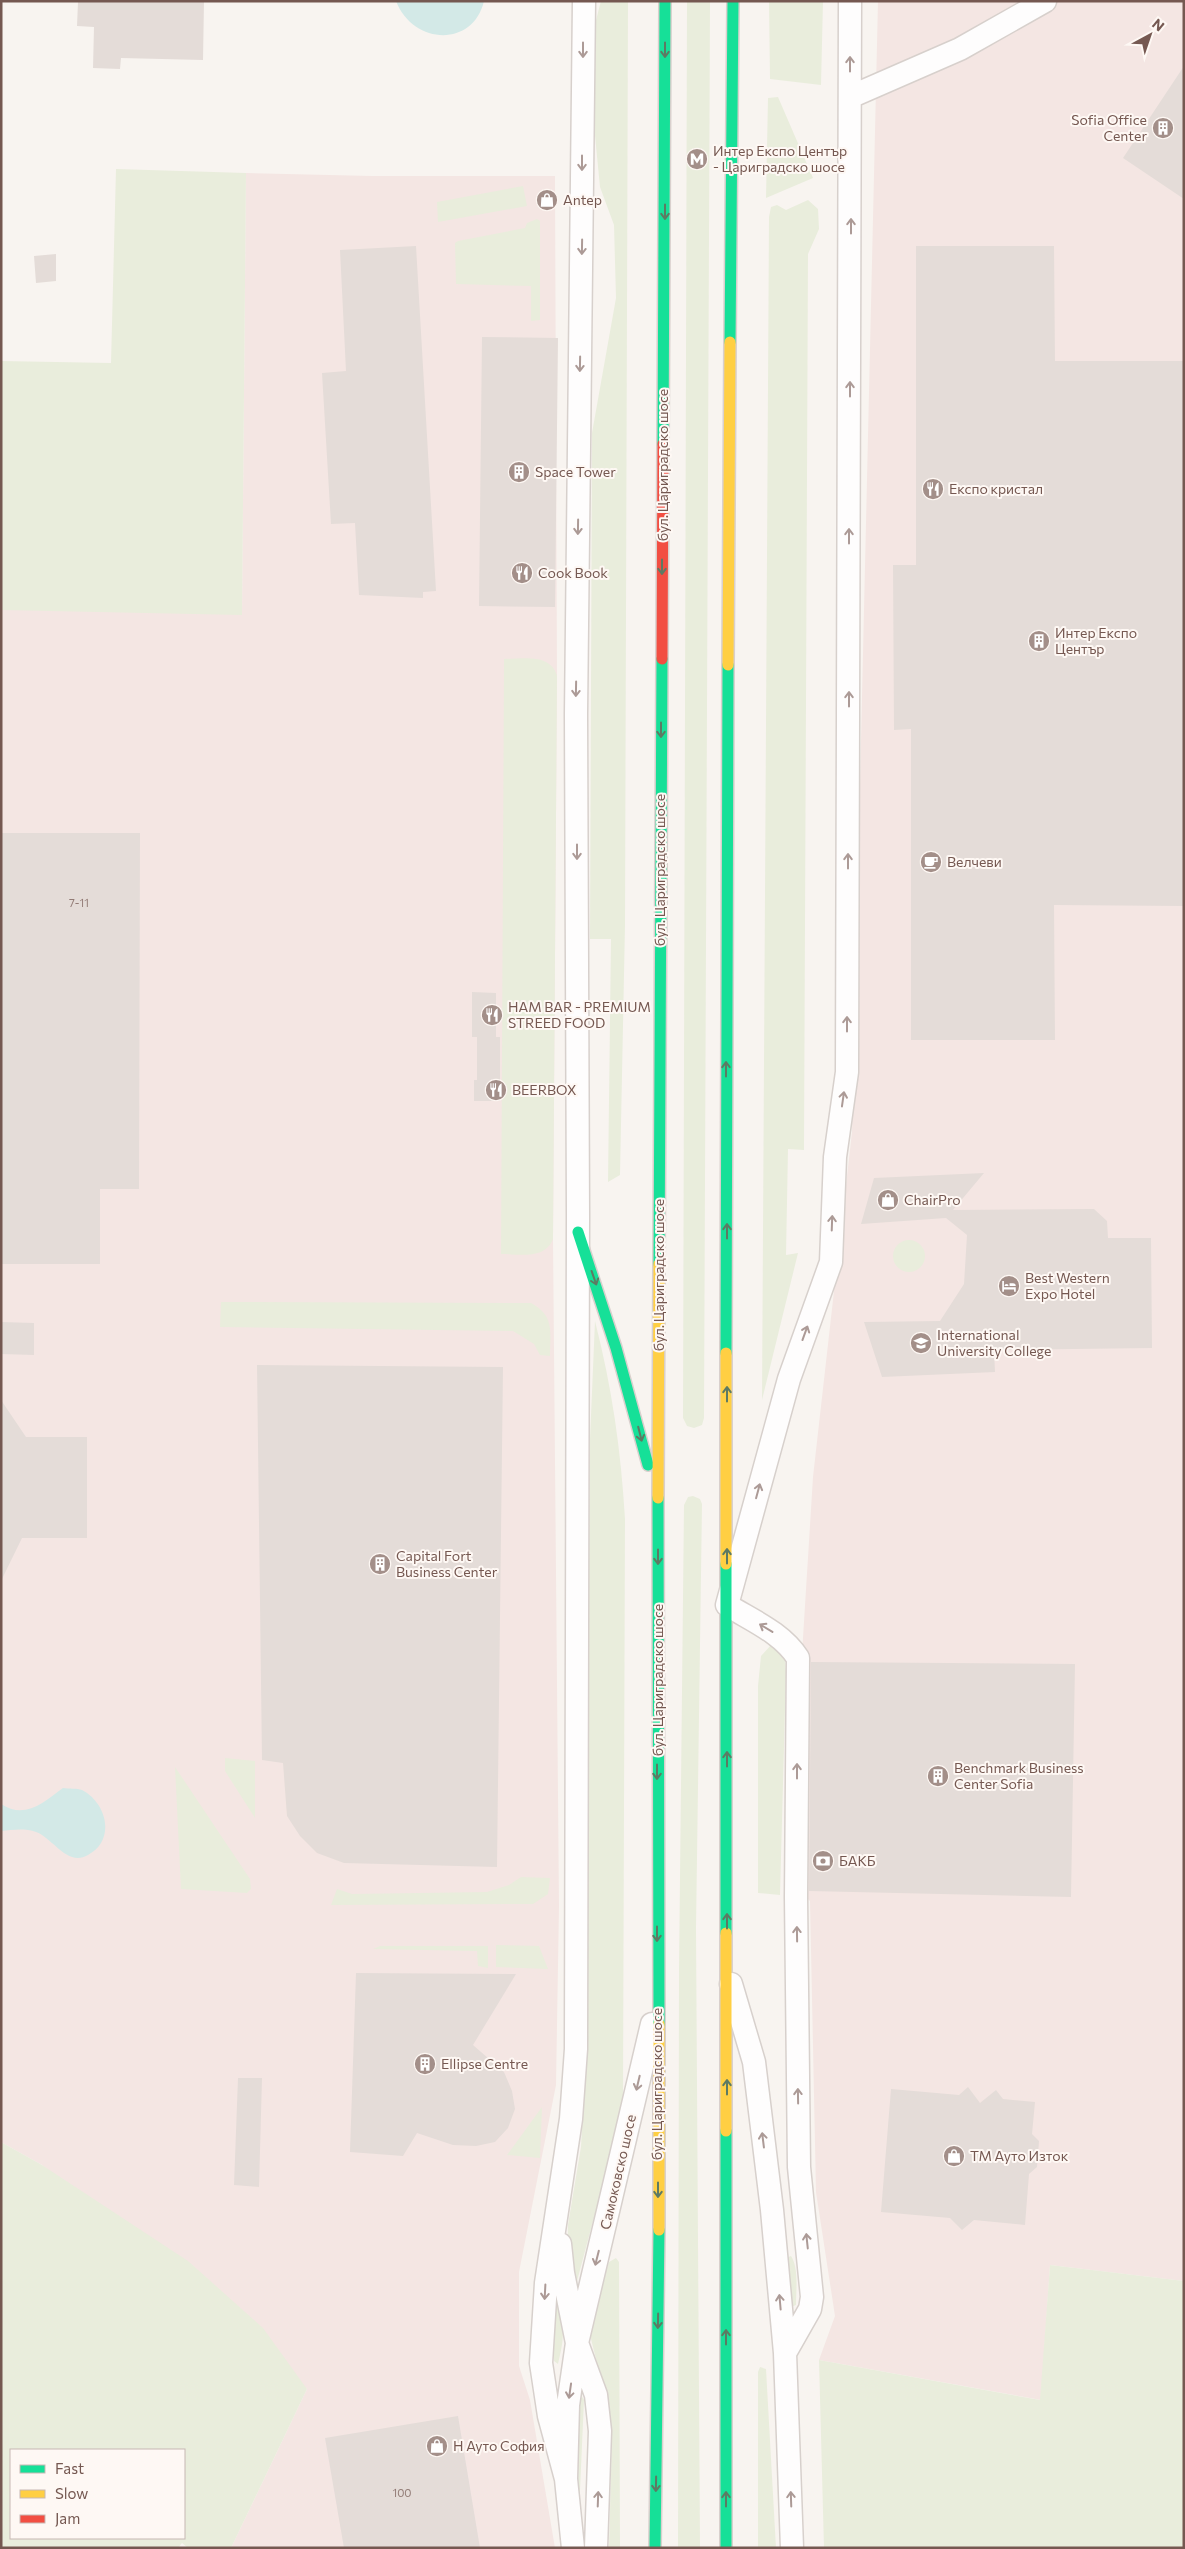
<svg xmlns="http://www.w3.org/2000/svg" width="1185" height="2549" font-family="Commissioner,sans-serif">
<rect width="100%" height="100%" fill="#f8f4f0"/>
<path fill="#f4e6e3" d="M878 1H1184V2281L1050 2265 1041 2400 819 2360 835 2316 816 2192 810 1901 800 1891 802 1654 813 1477 852 1132Z
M246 173 372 176H555V182L557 676 553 1239 559 1906 556 2085 519 2272V2366L530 2400 555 2548H231L307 2389 42 2165 1 2142V609L242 614Z"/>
<path fill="#e9eddc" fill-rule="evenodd" d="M601 1H628L625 925 620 1175 608 1182 611 939H590L592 433 616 298 614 225 600 187 593 115 595 24Z
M687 1H710L704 1418 702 1425 694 1428 687 1426 683 1418Z
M769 1H823L821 85 770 79Z
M778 97 813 178 766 198 768 98Z
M116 169 246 173 242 615 1 610V361L111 363Z
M523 186 527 206 438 222 437 202Z
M808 200 818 209 819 229 808 254 804 1150 788 1149 786 1255 798 1253 762 1400 769 217 771 207 777 205 786 210Z
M537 219 540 221V320L531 321V286L456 284 455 243 458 241 525 228 527 223Z
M504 659C522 659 551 653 557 676L553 1239C545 1260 519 1254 501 1254Z
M893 1256a16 16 0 1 1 32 0a16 16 0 1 1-32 0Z
M221 1302 531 1303C555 1316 550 1332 550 1356L540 1355 534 1344 513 1331 220 1327Z
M595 1321C612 1388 621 1450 625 1519L623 2098 611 2154 577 2281 575 2285 567 2272 568 2225 581 2147 585 2073 590 1439Z
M693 1496 700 1499 702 1504 696 1929 700 2548H678L679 1971 684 1505 688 1497Z
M771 1645 785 1658 786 1672 780 1895 758 1893V1686L761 1656Z
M225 1758 255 1761V1818L225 1771Z
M175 1767 250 1879 251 1889 247 1893 181 1889Z
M521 1877 550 1878 548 1894 533 1904 331 1905 337 1889 352 1894 487 1892 509 1885Z
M496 1945 539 1946 548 1969 496 1967Z
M380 1946H488V1968L478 1966 477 1951 373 1949Z
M542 2107 540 2158 507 2155Z
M1 2142 42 2165 188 2261 263 2328 307 2389 231 2548H188L182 2543 178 2548H1ZM11 2450H184V2538H11Z
M791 2256C799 2268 796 2291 796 2305L791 2307 786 2258Z
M616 2258 619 2262 620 2548H609L612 2439 606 2399 590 2335 592 2318 609 2262Z
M1050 2265 1184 2281V2548H824L819 2360 1040 2400Z
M558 2303C565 2329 564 2339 558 2364L554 2361C553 2343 549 2320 558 2303Z
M760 2367 766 2369 776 2548H758V2372Z
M581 2395 584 2400 579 2513 577 2514 578 2398Z"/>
<path fill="#d3e9e7" d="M396 1H484C473 48 413 45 396 1Z
M63 1788C69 1789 77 1788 82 1790 107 1803 116 1840 88 1855 67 1867 53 1838 36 1832 25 1828 12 1830 1 1831V1804C25 1820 44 1802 63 1788Z"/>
<path fill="#e4dcd8" d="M94 1H204L203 60 121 58 120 69 93 68 94 27 77 26 78 2Z
M1184 66V199L1123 158Z
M416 246 436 591 423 592V598L359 595 355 523 331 524 322 373 346 371 340 250Z
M916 246H1054L1055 361H1184V906L1054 905 1055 1040H911V729L894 730 893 565H916Z
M56 254V281L36 283 34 256Z
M482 337 558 338 555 607 479 606Z
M1 833H140L139 1189H100V1264H1Z
M472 992 496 993V1037H500V1101H474V1080H477V1037H472Z
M984 1173 953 1210 1094 1209 1107 1221 1108 1238H1151L1152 1348 994 1350 995 1372 882 1377 864 1322 940 1321 964 1284 967 1235 946 1218 861 1224 874 1178Z
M1 1322 34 1323V1355L1 1354Z
M257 1365 503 1367 497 1867 344 1863 317 1853 300 1836 287 1816 283 1763 262 1760Z
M1 1400 26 1437H87V1538H22L1 1581Z
M811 1662 1075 1664 1071 1897 809 1891Z
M356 1973 516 1974 473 2045 504 2072 512 2091 515 2109 508 2128 495 2142 476 2146 453 2145 417 2133 403 2156 350 2152Z
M238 2078H262L259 2187 234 2185Z
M968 2087 980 2103 996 2090 1003 2099 1035 2102 1032 2134 1039 2141 1037 2167 1029 2174 1025 2225 974 2220 962 2230 950 2218 881 2212 891 2089 959 2095Z
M458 2416 480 2548H344L325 2438Z"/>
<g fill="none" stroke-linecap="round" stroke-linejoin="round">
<g stroke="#d7d0cc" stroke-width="25">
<path id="street" d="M850 97 960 49 1045 1
M731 1984 754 2062 772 2210 785 2353 792 2548
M560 2244 563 2273 577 2343 596 2395 600 2431 596 2548
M785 2353 810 2309 812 2297 799 2167 796 1897 798 1658C782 1633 753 1621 727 1605L789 1379 831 1262 835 1157 847 1072 850 1
M566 2479 549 2416 541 2363 546 2283 571 2119 576 2049 578 1216 576 714 584 1
M573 2548 566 2479 568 2405 577 2343 652 2024"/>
</g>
<g stroke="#d9d0cd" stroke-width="14">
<path id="fast" d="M730 342 733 1
M663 444 665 1
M578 1232 616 1348 648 1465
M659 1264 662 659
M726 1353 728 665
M658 1498 659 2024
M726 1564V1933
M726 2131V2548
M655 2548 659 2230"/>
</g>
<g stroke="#d9d0cd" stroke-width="14">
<path id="slow" d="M728 665 730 342
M726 1353V1564
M658 1498 659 1264
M726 1933V2131
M659 2024V2230"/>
</g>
<g stroke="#d9d0cd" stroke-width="14">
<path id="jam" d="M662 659 663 444"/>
</g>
<use href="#street" stroke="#fefdfd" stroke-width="22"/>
<use href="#fast" stroke="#16e098" stroke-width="11"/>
<use href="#slow" stroke="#ffcf43" stroke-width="11"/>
<use href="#jam" stroke="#f24e42" stroke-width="11"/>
</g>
<defs><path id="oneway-shaft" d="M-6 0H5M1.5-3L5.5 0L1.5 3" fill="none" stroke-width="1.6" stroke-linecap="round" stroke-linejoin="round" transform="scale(1.25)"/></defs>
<g stroke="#ac9a96">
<use href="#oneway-shaft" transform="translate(583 50) rotate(90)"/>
<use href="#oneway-shaft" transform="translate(850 64) rotate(-90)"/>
<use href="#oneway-shaft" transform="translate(582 163) rotate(90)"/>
<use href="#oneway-shaft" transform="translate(851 226) rotate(-90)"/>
<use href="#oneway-shaft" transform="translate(582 247) rotate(91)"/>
<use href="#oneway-shaft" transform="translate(580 364) rotate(91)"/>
<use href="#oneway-shaft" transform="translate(850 389) rotate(-90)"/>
<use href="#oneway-shaft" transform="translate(578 527) rotate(91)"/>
<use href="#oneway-shaft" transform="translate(849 536) rotate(-90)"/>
<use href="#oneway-shaft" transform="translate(576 689) rotate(91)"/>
<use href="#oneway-shaft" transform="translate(849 699) rotate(-90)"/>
<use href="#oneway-shaft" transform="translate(577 852) rotate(90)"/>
<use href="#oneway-shaft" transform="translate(848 861) rotate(-90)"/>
<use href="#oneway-shaft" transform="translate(847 1024) rotate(-90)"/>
<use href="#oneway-shaft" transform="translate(843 1099) rotate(-82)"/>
<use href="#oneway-shaft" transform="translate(832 1223) rotate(-88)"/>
<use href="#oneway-shaft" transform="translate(805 1333) rotate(-70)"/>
<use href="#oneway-shaft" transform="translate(758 1491) rotate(-75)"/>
<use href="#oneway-shaft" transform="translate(766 1628) rotate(-149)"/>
<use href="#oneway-shaft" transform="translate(797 1771) rotate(-90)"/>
<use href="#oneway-shaft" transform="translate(797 1934) rotate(-91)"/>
<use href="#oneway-shaft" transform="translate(638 2083) rotate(103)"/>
<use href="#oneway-shaft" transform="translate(798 2096) rotate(-91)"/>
<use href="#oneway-shaft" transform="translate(763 2140) rotate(-97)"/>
<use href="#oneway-shaft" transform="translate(807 2241) rotate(-96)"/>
<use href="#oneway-shaft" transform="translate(597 2258) rotate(104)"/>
<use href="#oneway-shaft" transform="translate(545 2292) rotate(93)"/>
<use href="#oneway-shaft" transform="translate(780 2302) rotate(-95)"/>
<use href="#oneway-shaft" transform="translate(570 2391) rotate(98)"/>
<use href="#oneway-shaft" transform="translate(598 2499) rotate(-88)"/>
<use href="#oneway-shaft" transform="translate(791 2499) rotate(-92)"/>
</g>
<g stroke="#5d7a63">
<use href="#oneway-shaft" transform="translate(665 50) rotate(90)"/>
<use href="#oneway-shaft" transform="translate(665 212) rotate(90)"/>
<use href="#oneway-shaft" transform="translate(662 567) rotate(90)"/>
<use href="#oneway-shaft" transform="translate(661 730) rotate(90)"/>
<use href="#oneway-shaft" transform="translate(726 1069) rotate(-90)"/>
<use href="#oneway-shaft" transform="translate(727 1231) rotate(-90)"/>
<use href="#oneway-shaft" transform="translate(594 1278) rotate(71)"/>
<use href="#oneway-shaft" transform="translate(727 1394) rotate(-90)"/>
<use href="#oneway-shaft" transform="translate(640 1434) rotate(76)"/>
<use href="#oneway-shaft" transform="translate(727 1556) rotate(-90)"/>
<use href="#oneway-shaft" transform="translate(658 1557) rotate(90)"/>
<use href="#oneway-shaft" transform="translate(727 1759) rotate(-90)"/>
<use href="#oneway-shaft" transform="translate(657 1772) rotate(90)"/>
<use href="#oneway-shaft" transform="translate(727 1921) rotate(-90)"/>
<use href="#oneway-shaft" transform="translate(657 1934) rotate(90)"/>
<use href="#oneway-shaft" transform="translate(727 2087) rotate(-90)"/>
<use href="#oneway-shaft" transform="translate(658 2190) rotate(90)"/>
<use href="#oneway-shaft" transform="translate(658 2321) rotate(91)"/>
<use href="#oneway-shaft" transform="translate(726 2337) rotate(-90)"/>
<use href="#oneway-shaft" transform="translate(656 2484) rotate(91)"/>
<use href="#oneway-shaft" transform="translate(726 2499) rotate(-90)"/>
</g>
<defs>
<g id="building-disc" transform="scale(1.125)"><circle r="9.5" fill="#a38f89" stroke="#fef8f4"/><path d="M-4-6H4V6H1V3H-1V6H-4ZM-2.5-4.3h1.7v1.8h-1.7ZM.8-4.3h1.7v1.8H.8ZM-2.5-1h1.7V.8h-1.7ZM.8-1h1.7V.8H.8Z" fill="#fff"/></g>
<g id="metro-disc" transform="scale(1.125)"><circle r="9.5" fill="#a38f89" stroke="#fef8f4"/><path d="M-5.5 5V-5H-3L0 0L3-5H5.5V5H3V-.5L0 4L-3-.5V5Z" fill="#fff"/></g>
<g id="shop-disc" transform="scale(1.125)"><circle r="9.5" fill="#a38f89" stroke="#fef8f4"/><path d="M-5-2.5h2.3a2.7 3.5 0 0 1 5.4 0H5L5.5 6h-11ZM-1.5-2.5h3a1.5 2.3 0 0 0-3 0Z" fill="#fff"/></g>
<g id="restaurant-disc" transform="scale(1.125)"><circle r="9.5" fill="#a38f89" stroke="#fef8f4"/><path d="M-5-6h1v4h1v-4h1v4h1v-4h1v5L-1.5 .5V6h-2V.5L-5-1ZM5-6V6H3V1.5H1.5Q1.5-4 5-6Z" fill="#fff"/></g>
<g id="cafe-disc" transform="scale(1.125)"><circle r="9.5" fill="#a38f89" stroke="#fef8f4"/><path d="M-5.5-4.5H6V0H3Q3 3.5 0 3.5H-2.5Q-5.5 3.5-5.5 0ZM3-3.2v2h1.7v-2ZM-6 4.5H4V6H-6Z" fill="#fff"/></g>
<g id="hotel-disc" transform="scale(1.125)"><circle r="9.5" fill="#a38f89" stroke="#fef8f4"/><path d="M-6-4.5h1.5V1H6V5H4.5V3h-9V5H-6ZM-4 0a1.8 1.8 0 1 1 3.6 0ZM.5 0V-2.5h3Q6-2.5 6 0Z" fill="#fff"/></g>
<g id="university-disc" transform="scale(1.125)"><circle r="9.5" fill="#a38f89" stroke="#fef8f4"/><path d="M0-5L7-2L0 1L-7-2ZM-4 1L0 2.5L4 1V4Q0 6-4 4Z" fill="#fff"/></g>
<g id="bank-disc" transform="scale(1.125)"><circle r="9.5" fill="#a38f89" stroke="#fef8f4"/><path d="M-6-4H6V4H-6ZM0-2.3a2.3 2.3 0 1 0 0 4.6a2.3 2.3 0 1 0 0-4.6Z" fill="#fff"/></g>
</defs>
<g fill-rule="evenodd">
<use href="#building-disc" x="1163" y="128"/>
<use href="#metro-disc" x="697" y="159"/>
<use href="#shop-disc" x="547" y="200"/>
<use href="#building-disc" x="519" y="472"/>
<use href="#restaurant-disc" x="933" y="489"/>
<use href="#restaurant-disc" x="522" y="573"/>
<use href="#building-disc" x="1039" y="641"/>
<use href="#cafe-disc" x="931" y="862"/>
<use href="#restaurant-disc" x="492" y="1015"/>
<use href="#restaurant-disc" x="496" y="1090"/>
<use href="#shop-disc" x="888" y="1200"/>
<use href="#hotel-disc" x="1009" y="1286"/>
<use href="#university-disc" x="921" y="1343"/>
<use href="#building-disc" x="380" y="1564"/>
<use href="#building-disc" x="938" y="1776"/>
<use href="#bank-disc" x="823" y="1861"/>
<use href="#building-disc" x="425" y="2064"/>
<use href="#shop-disc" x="954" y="2156"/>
<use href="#shop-disc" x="437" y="2446"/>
</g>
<g text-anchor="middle" stroke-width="4" stroke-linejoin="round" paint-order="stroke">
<g font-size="11" fill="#927b75">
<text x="79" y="907">7-11</text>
<text x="402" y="2497">100</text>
</g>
<g font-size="14" fill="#755851" stroke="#fef8f4" text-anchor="start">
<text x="1147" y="125" text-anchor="end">Sofia Office<tspan x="1147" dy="16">Center</tspan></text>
<text x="713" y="156">Интер Експо Център<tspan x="713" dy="16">- Цариградско шосе</tspan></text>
<text x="563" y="205">Antep</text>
<text x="535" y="477">Space Tower</text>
<text x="949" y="494">Експо кристал</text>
<text x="538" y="578">Cook Book</text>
<text x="1055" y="638">Интер Експо<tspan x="1055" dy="16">Център</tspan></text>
<text x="947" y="867">Велчеви</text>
<text x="508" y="1012">HAM BAR - PREMIUM<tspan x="508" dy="16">STREED FOOD</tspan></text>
<text x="512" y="1095">BEERBOX</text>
<text x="904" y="1205">ChairPro</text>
<text x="1025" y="1283">Best Western<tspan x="1025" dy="16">Expo Hotel</tspan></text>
<text x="937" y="1340">International<tspan x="937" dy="16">University College</tspan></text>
<text x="396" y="1561">Capital Fort<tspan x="396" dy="16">Business Center</tspan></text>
<text x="954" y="1773">Benchmark Business<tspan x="954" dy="16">Center Sofia</tspan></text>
<text x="839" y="1866">БАКБ</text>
<text x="441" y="2069">Ellipse Centre</text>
<text x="970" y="2161">ТМ Ауто Изток</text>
<text x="453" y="2451">Н Ауто София</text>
</g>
<g font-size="14" fill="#755851" stroke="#fef8f4">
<text transform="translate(663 465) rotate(-90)" y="5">бул. Цариградско шосе</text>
<text transform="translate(660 870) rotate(-90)" y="5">бул. Цариградско шосе</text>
<text transform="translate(659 1275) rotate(-90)" y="5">бул. Цариградско шосе</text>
<text transform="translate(658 1680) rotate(-90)" y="5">бул. Цариградско шосе</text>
<text transform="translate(657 2084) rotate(-90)" y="5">бул. Цариградско шосе</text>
<text transform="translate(618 2172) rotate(-77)" y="5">Самоковско шосе</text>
</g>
</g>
<rect width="1185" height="2549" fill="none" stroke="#755851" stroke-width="5"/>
<rect x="10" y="2449" width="175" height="90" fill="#fef8f4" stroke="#c7b8b3"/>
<rect x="20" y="2465" width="25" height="8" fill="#16e098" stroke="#c7b8b3"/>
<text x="55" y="2474" font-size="15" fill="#755851">Fast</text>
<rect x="20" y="2490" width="25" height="8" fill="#ffcf43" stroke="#c7b8b3"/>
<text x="55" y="2499" font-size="15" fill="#755851">Slow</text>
<rect x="20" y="2515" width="25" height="8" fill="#f24e42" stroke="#c7b8b3"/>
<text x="55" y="2524" font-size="15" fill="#755851">Jam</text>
<g transform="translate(1150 35) rotate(40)" stroke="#fef8f4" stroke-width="4" paint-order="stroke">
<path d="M0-4L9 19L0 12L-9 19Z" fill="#755851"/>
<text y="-8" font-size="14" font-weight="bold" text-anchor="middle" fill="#755851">N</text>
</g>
</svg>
